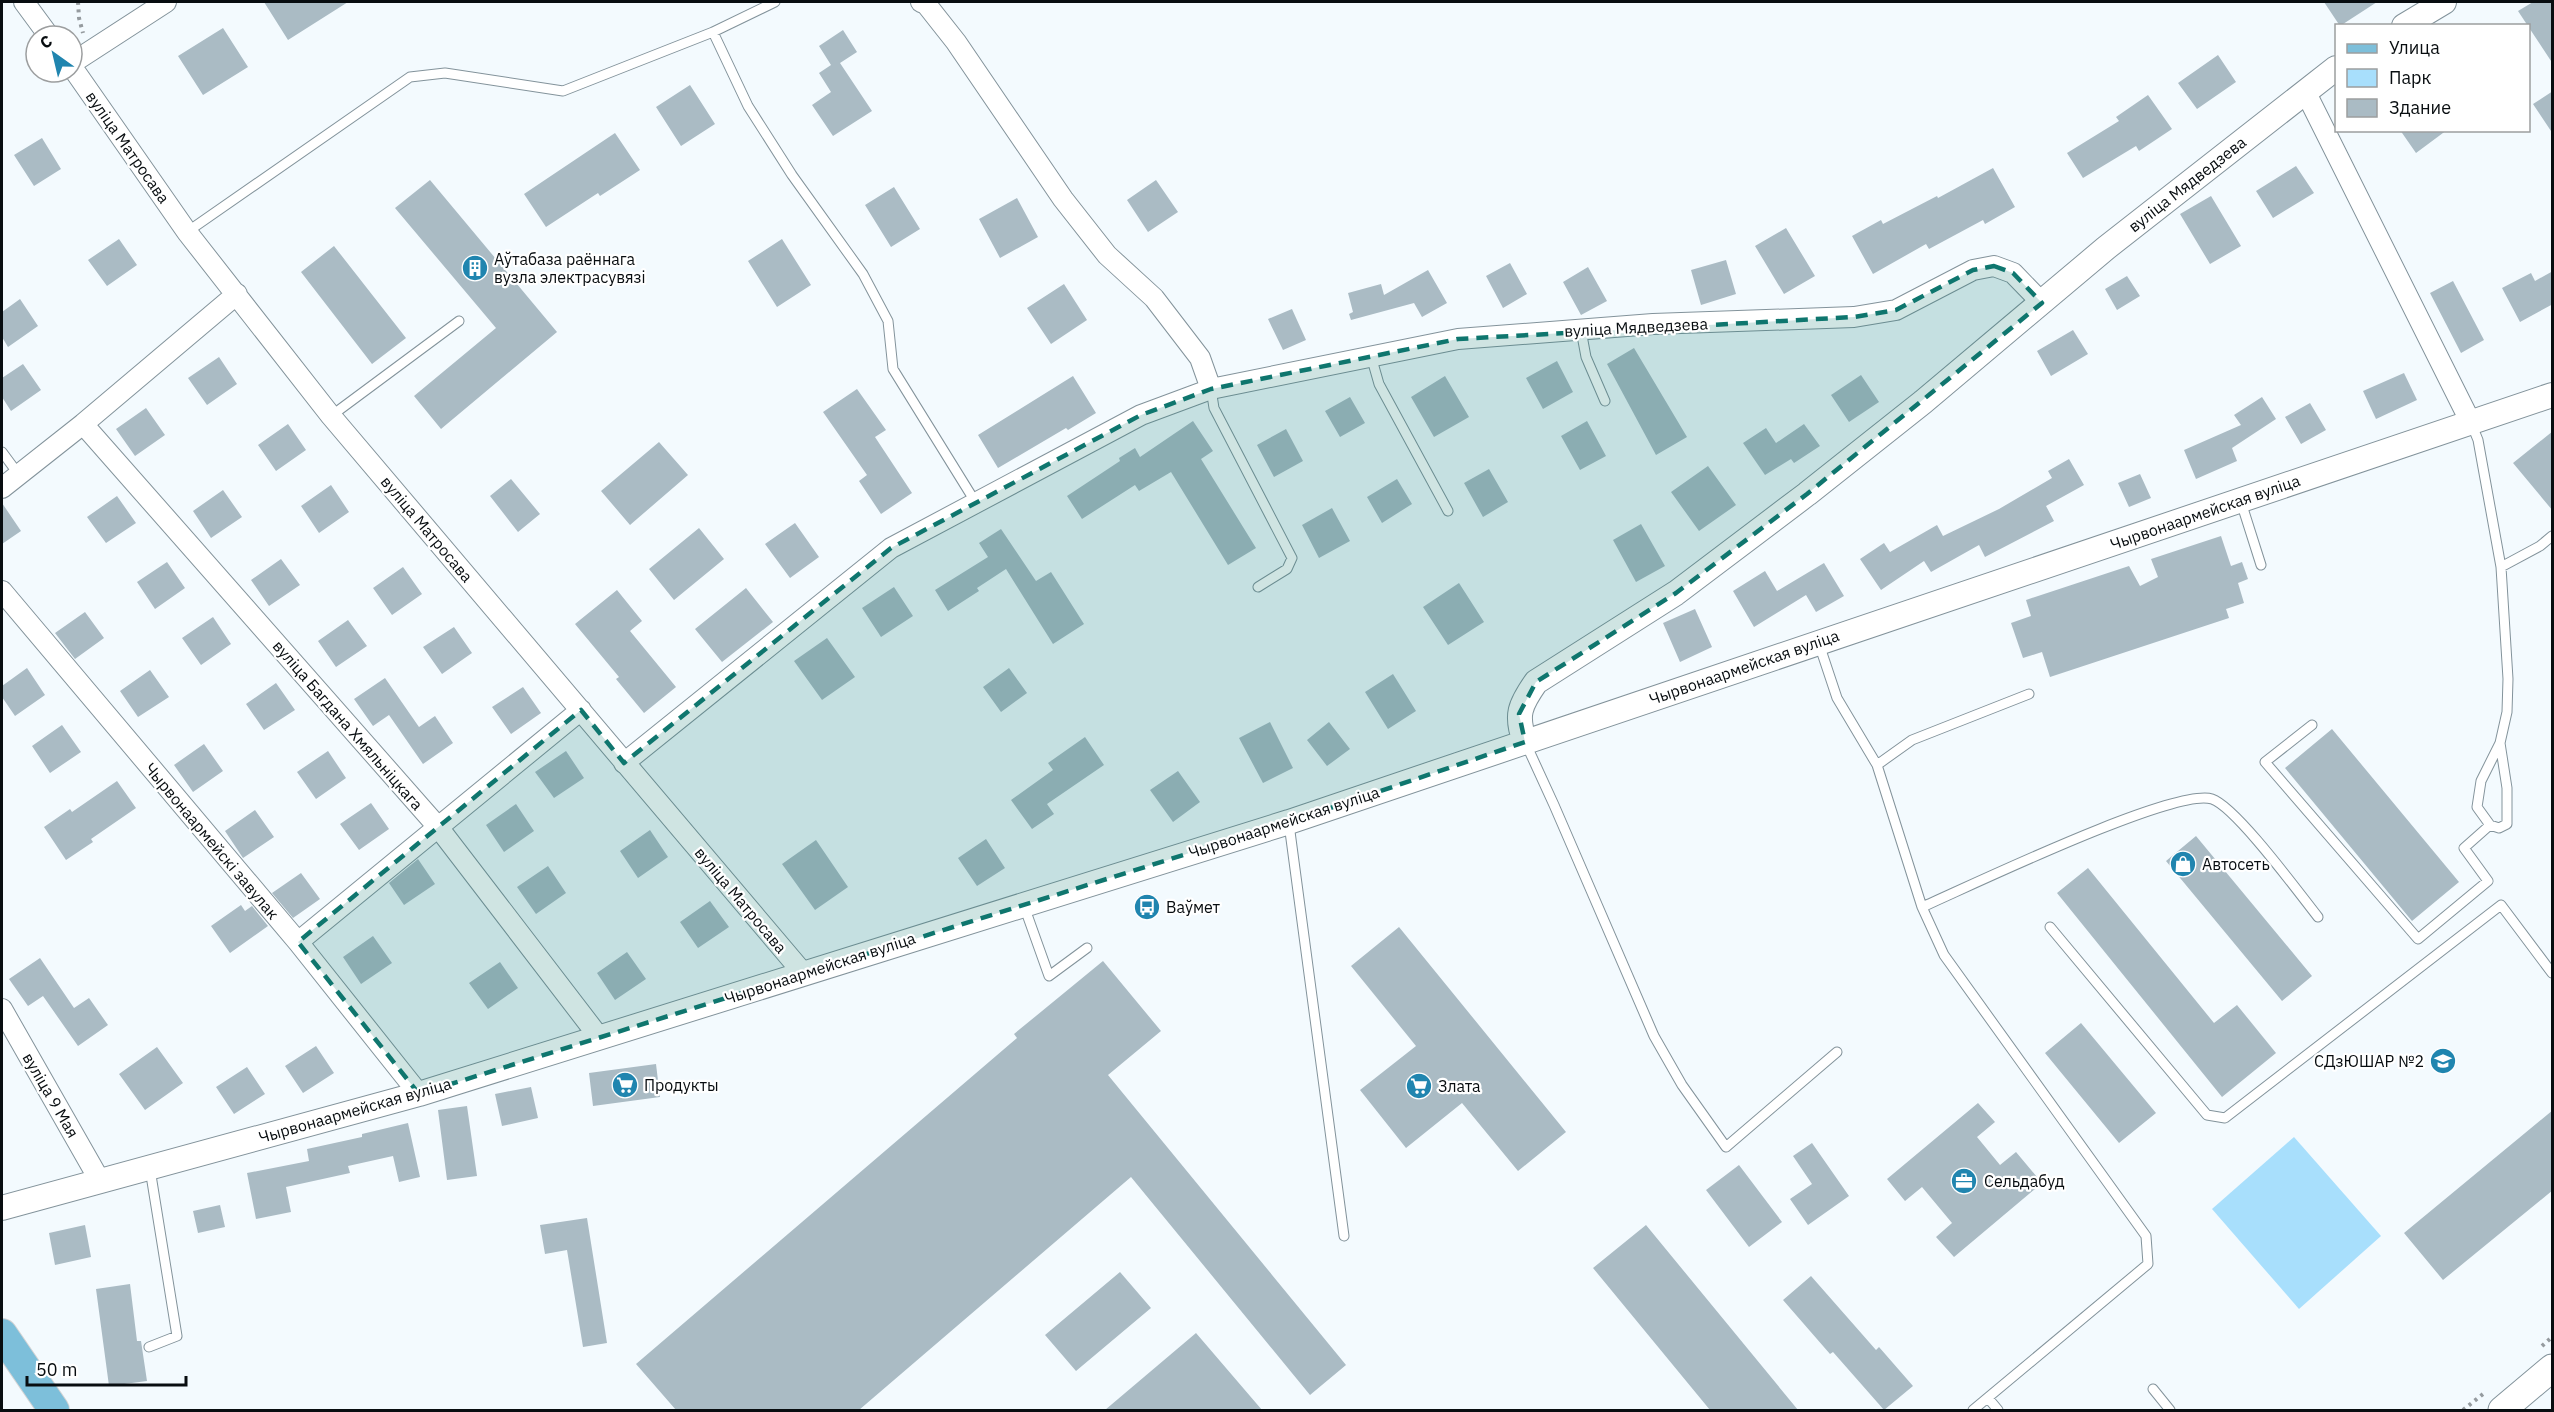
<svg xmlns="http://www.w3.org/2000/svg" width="2554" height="1412" font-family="'IBM Plex Sans',sans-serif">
<rect width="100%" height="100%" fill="#f3fafe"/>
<path fill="#a8dffc" d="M2294 1137 2381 1236 2299 1309 2212 1209Z"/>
<path fill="#aabbc4" d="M264 2H348L288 40Z
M2324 2H2377L2340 26Z
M2533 2H2553V64L2518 11Z
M223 28 248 67 203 95 178 56Z
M843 30 857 52 840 63 872 111 833 136 812 105 831 92 819 73 831 65 819 46Z
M2218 55 2236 82 2197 109 2178 83Z
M690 85 715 124 681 146 656 107Z
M2553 91V134L2533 104Z
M2148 95 2172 129 2139 151 2136 146 2083 178 2067 153 2119 121 2116 117Z
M2400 130H2447L2416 153Z
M615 133 640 170 600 196 598 193 546 227 524 194Z
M42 138 61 169 34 186 14 155Z
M2296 166 2314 193 2273 218 2256 191Z
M1993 168 2015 207 1985 224 1983 220 1929 249 1926 244 1873 274 1852 236 1881 220 1883 224 1937 196 1938 198Z
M430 180 557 332 441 429 414 396 496 328 395 208Z
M1156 180 1178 212 1148 232 1127 200Z
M894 187 920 229 891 247 865 205Z
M2211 196 2241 246 2210 264 2180 214Z
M1017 198 1038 237 1000 258 979 219Z
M1786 228 1815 276 1784 294 1755 246Z
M119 239 137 265 107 286 88 260Z
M782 239 811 285 777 307 748 261Z
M334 246 406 338 372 364 301 272Z
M1726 260 1736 294 1701 305 1691 270Z
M1510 263 1527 294 1503 308 1486 276Z
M1588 267 1607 301 1581 315 1563 282Z
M1428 270 1447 303 1422 317 1414 303 1351 320 1349 314 1353 312 1348 293 1381 284 1384 295Z
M2553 271V304L2520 322 2502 288 2531 273 2535 281Z
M2127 276 2140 296 2117 310 2105 289Z
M2453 281 2484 340 2461 353 2430 293Z
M1064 284 1087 320 1051 344 1027 308Z
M20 299 38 326 8 347 2 337V312Z
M1292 309 1306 340 1283 350 1268 319Z
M2073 330 2088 354 2051 376 2037 351Z
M1634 348 1687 437 1656 455 1607 364Z
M219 357 237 384 207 405 188 378Z
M1557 361 1573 392 1543 409 1526 378Z
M23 364 41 390 11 411 2 397V378Z
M2404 373 2417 400 2376 419 2363 391Z
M1861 375 1879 402 1849 422 1831 395Z
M1073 376 1096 413 1068 430 1066 428 998 468 978 435Z
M1445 376 1469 417 1434 437 1411 397Z
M857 389 886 430 875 437 912 493 881 514 859 481 867 475 823 412Z
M1350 397 1365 423 1340 437 1325 411Z
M2262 397 2276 419 2232 448 2237 461 2196 479 2184 450 2241 425 2234 415Z
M2310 403 2326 430 2301 444 2285 417Z
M146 408 165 435 135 456 116 429Z
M1193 421 1213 451 1201 459 1256 548 1228 565 1171 472 1139 491 1135 485 1082 519 1067 496 1120 461 1119 458 1135 448 1140 457Z
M1587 421 1606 456 1580 470 1561 436Z
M288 424 306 450 276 471 258 445Z
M1804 424 1820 446 1794 463 1791 459 1765 475 1743 443 1766 428 1776 443Z
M1286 429 1303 461 1274 477 1257 445Z
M2553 431V511L2513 463Z
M659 442 688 475 630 525 601 491Z
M2069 459 2084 485 2046 506 2054 521 1985 557 1979 545 1931 572 1924 561 1881 590 1860 559 1884 543 1890 552 1937 525 1943 536 1999 509 2052 478 2048 471Z
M1708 466 1736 505 1699 531 1671 492Z
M1489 469 1508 502 1483 517 1464 483Z
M2140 474 2151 498 2129 507 2118 483Z
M511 479 540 514 518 532 490 496Z
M1397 479 1412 504 1382 523 1367 497Z
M331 485 349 512 319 533 301 506Z
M223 490 242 517 211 538 193 511Z
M117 496 136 523 106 543 87 517Z
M2 503 21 531 2 544Z
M1332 508 1350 541 1319 558 1302 525Z
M795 523 819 557 790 578 765 544Z
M1641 524 1665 566 1636 582 1613 540Z
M699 528 724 559 674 600 649 569Z
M1001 529 1036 581 1051 572 1084 624 1053 644 1006 569 977 588 979 591 948 611 935 590 988 557 979 543Z
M2221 536 2231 566 2242 562 2248 579 2238 583 2244 603 2226 609 2229 618 2050 677 2042 652 2023 658 2011 623 2031 616 2026 600 2129 566 2140 586 2158 577 2151 559Z
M281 559 300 585 269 606 251 580Z
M167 562 185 588 155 609 137 582Z
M1824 563 1844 596 1816 612 1806 595 1754 627 1733 591 1765 571 1777 591Z
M403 567 422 594 392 615 373 588Z
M1459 583 1484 622 1448 645 1423 607Z
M894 587 913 616 881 637 862 608Z
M746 588 773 622 722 662 695 629Z
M617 590 642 621 630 631 676 687 644 713 616 679 619 677 575 624Z
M1695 609 1712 647 1680 662 1663 623Z
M85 612 104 638 75 659 55 633Z
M213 617 231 644 201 665 182 638Z
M348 620 367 646 336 667 318 641Z
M454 627 472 653 442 674 423 647Z
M827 638 855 677 822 700 794 661Z
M27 668 45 695 15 716 2 697V686Z
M1009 668 1027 693 1001 712 983 687Z
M150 670 169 697 138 717 120 691Z
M1393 674 1416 711 1388 729 1365 692Z
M385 678 419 727 435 716 453 743 423 764 389 715 373 726 354 699Z
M276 683 295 710 264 730 246 704Z
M523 687 541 713 511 734 492 707Z
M1270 722 1293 768 1263 783 1239 738Z
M1329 722 1350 749 1327 766 1307 740Z
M62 725 81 752 50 773 32 746Z
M2332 729 2459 882 2412 921 2285 768Z
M1085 737 1104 765 1047 804 1054 814 1032 829 1011 800 1053 770 1048 763Z
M204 744 223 771 193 792 174 765Z
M328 751 346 778 316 799 297 772Z
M566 751 584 778 554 798 535 772Z
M1178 771 1200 802 1173 822 1150 790Z
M117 781 136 808 91 839 93 842 66 860 44 827 70 809 72 812Z
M371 803 389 829 359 850 340 824Z
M516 804 534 831 504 852 486 825Z
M255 810 274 837 243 858 225 831Z
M650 830 668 857 638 878 620 851Z
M2196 836 2312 976 2282 1001 2166 861Z
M986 839 1005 868 977 886 958 858Z
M816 840 848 887 815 910 782 864Z
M418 859 435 884 404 905 389 883Z
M548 866 566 893 536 914 517 887Z
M2088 868 2214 1023 2237 1005 2276 1053 2222 1097 2057 893Z
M301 873 320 899 293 918 272 893Z
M710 901 729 927 698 948 680 922Z
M241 905 245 911 252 906 268 926 230 953 211 926Z
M1399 927 1566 1132 1518 1171 1462 1103 1406 1148 1360 1090 1416 1046 1351 966Z
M373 936 392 963 361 984 343 957Z
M627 952 646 979 615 1000 597 973Z
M40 958 74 1008 89 998 108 1025 78 1046 43 996 28 1006 9 979Z
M1103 961 1161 1031 1108 1075 1346 1365 1310 1395 1131 1177 859 1410H676L636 1364 1017 1038 1014 1034Z
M500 962 518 988 488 1009 469 983Z
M2081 1023 2156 1113 2119 1143 2045 1053Z
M316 1046 334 1073 303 1093 285 1066Z
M157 1047 183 1083 145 1110 119 1074Z
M656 1064 660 1097 593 1106 589 1073Z
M247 1067 265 1094 234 1114 216 1087Z
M531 1087 538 1118 502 1126 495 1094Z
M1978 1103 1995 1122 1977 1137 2000 1165 2016 1152 2042 1183 1954 1257 1936 1237 1952 1223 1922 1187 1905 1201 1887 1179Z
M467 1106 477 1176 447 1180 438 1110Z
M2553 1110V1190L2443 1280 2404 1233Z
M408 1123 420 1177 399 1182 393 1156 348 1166 350 1173 286 1187 291 1212 256 1219 247 1173 309 1161 307 1149 362 1137V1134Z
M1812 1143 1849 1196 1808 1225 1790 1199 1812 1184 1793 1156Z
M1739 1165 1782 1222 1749 1247 1706 1190Z
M220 1205 225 1227 198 1233 193 1211Z
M587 1218 607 1343 583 1347 567 1250 545 1254 540 1225Z
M85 1225 91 1257 55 1265 49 1233Z
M1646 1225 1798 1410H1710L1593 1268Z
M1120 1272 1151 1308 1076 1371 1045 1335Z
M1811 1276 1876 1350 1879 1347 1913 1386 1884 1410 1833 1352 1830 1354 1783 1300Z
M130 1284 137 1341H141L147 1381 109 1386 96 1289Z
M1196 1333 1262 1410H1105Z"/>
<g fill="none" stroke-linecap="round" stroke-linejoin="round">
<g stroke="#83939b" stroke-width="11">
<path id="service" d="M775 2 713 32 748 106 792 175 863 274 888 321 893 369 976 503
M187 232 410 77 445 73 563 91 713 32
M1581 330 1586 357 1605 401
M1371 356 1379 384 1448 511
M1211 389 1214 408 1292 558 1287 569 1258 587
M331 416 459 321
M2471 423 2478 440 2501 567 2508 679 2507 712 2500 743 2507 788V824L2499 828 2490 825 2477 807 2481 781 2500 743
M2 452 19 475
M2241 502 2261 565
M2501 567 2540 546 2552 536
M1819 644 1837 698 1877 765 1922 907 1944 955 2146 1236 2148 1264 1973 1410
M2312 725 2265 762 2418 939 2488 881 2464 848 2490 825
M1526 744 1554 805 1654 1036 1682 1085 1726 1147 1837 1052
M1877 765 1912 740 2029 694
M1289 824 1344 1236
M1024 906 1049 976 1087 948
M1922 907C1968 887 2175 787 2212 799 2236 807 2299 893 2318 917
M2050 927 2207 1115 2225 1118 2501 905 2552 973
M149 1347 177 1336 150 1169
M2153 1389 2170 1410
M1988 1398 1998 1410"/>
</g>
<g stroke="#83939b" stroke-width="22">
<path id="minor" d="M24 2 49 36
M921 2 926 4 956 42 1063 199 1107 255 1154 298 1200 358 1211 389
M72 63 166 2
M72 67 187 232 331 416 804 974
M2305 91 2471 423
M83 424 438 827 599 1037
M2 488 83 424 237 294
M2 591 298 942 419 1094
M624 763 891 548 1141 415 1211 389 1458 339 1653 324 1854 317 1896 310 1973 270 1994 266 2013 273 2042 303
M298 942 581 710
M2 1009 100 1181"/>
</g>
<g stroke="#83939b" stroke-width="26">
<path id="tertiary" d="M2404 26 2444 2
M1525 742C1515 715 1520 705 1536 682L1676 593 1807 494 1923 402 2106 248 2336 68
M2 1208 419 1094 1289 822 2552 395"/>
</g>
<g stroke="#83939b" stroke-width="29">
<path id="secondary" d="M2502 1410 2552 1368"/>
</g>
<g stroke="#d3d3d4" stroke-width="32">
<path id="primary" d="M2 1334 54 1410"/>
</g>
<path stroke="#959b9f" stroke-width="4" stroke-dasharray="3 4.5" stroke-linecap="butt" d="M78 2 79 18 83 33
M2542 1346 2552 1337
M2463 1410 2483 1394"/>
<use href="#service" stroke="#fff" stroke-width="9"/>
<use href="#minor" stroke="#fff" stroke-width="20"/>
<use href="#tertiary" stroke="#fff" stroke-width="24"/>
<use href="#secondary" stroke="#fff" stroke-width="27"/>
<use href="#primary" stroke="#7dbfda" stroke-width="30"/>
</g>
<path fill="#0f766e" fill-opacity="0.2" stroke="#0f766e" stroke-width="4.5" stroke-dasharray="12 8" stroke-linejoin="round" d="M1994 266 2013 273 2042 303 1807 494 1676 593 1536 682 1519 714 1525 742 1289 822 419 1094 298 942 581 710 624 763 891 548 1141 415 1211 389 1458 339 1854 317 1896 310 1973 270Z"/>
<defs>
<g id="building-disc" transform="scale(1.35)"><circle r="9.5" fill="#2085af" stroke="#fff"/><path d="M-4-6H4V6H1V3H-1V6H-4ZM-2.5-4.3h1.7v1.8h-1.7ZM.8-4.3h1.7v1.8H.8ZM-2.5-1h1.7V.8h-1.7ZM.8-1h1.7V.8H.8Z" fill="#fff"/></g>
<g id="shop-disc" transform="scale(1.35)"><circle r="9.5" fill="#2085af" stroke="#fff"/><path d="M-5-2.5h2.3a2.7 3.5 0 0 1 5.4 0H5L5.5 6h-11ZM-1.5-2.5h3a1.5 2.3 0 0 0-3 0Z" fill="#fff"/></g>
<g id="bus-disc" transform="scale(1.35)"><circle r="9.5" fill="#2085af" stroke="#fff"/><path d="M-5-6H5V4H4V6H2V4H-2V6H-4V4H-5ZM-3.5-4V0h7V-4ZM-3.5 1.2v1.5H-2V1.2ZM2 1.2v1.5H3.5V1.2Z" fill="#fff"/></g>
<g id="school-disc" transform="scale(1.35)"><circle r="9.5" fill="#2085af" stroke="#fff"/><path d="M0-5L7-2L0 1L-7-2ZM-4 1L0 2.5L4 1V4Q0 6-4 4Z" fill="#fff"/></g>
<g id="supermarket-disc" transform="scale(1.35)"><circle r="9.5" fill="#2085af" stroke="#fff"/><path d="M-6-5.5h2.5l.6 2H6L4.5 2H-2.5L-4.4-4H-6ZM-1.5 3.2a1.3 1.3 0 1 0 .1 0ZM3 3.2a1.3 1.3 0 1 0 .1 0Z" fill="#fff"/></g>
<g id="office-disc" transform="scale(1.35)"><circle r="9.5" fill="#2085af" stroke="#fff"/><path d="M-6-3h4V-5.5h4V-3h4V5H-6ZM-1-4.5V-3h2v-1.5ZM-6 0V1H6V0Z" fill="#fff"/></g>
</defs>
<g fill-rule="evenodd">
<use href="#building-disc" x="475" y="268"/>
<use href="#shop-disc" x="2183" y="864"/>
<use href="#bus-disc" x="1147" y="907"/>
<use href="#school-disc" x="2443" y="1061"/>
<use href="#supermarket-disc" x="625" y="1085"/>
<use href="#supermarket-disc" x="1419" y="1086"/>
<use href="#office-disc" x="1964" y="1181"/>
</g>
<g text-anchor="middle" stroke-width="4.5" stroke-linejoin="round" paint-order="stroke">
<g font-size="16" fill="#080d10" stroke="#fff">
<text transform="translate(128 147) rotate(55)" y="6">вуліца Матросава</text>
<text transform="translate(2187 184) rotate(-38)" y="6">вуліца Мядведзева</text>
<text transform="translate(1636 327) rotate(-3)" y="6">вуліца Мядведзева</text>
<text transform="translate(2205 512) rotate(-19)" y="6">Чырвонаармейская вуліца</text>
<text transform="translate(427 529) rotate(50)" y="6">вуліца Матросава</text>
<text transform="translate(1744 667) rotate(-19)" y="6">Чырвонаармейская вуліца</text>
<text transform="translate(348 725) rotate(49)" y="6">вуліца Багдана Хмяльніцкага</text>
<text transform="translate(1284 822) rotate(-18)" y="6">Чырвонаармейская вуліца</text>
<text transform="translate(212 841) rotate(50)" y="6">Чырвонаармейскі завулак</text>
<text transform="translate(741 900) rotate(50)" y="6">вуліца Матросава</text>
<text transform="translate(820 968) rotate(-18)" y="6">Чырвонаармейская вуліца</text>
<text transform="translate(51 1095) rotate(60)" y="6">вуліца 9 Мая</text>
<text transform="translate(355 1110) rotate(-16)" y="6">Чырвонаармейская вуліца</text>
</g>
<g font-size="16" fill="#080d10" stroke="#fff" text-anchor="start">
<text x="494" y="265">Аўтабаза раённага<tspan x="494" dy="18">вузла электрасувязі</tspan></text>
<text x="2202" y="870">Автосеть</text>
<text x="1166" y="913">Ваўмет</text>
<text x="2424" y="1067" text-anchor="end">СДзЮШАР №2</text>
<text x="644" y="1091">Продукты</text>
<text x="1438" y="1092">Злата</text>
<text x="1984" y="1187">Сельдабуд</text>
</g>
</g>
<rect width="2554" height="1412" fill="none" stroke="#080d10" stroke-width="6"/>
<rect x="2335" y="24" width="195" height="108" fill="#ffffff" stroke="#9c9e9f" stroke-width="1.5"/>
<rect x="2347" y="44" width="30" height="9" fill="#7dbfda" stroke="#9c9e9f" stroke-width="1.5"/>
<text x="2389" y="54" font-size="18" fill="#080d10">Улица</text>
<rect x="2347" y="69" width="30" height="18" fill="#a8dffc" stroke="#9c9e9f" stroke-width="1.5"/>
<text x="2389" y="84" font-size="18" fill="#080d10">Парк</text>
<rect x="2347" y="99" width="30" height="18" fill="#aabbc4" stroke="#9c9e9f" stroke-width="1.5"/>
<text x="2389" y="114" font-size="18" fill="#080d10">Здание</text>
<g transform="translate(54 54) rotate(326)"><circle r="28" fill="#ffffff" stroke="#9c9e9f" stroke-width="1.5"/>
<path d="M0-4.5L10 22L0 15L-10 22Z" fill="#2085af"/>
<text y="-9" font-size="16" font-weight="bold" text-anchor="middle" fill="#080d10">С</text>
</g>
<path d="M27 1376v9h159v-9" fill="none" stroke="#080d10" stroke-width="3"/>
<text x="36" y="1376" font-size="18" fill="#080d10" stroke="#ffffff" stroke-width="4.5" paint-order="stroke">50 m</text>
</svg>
